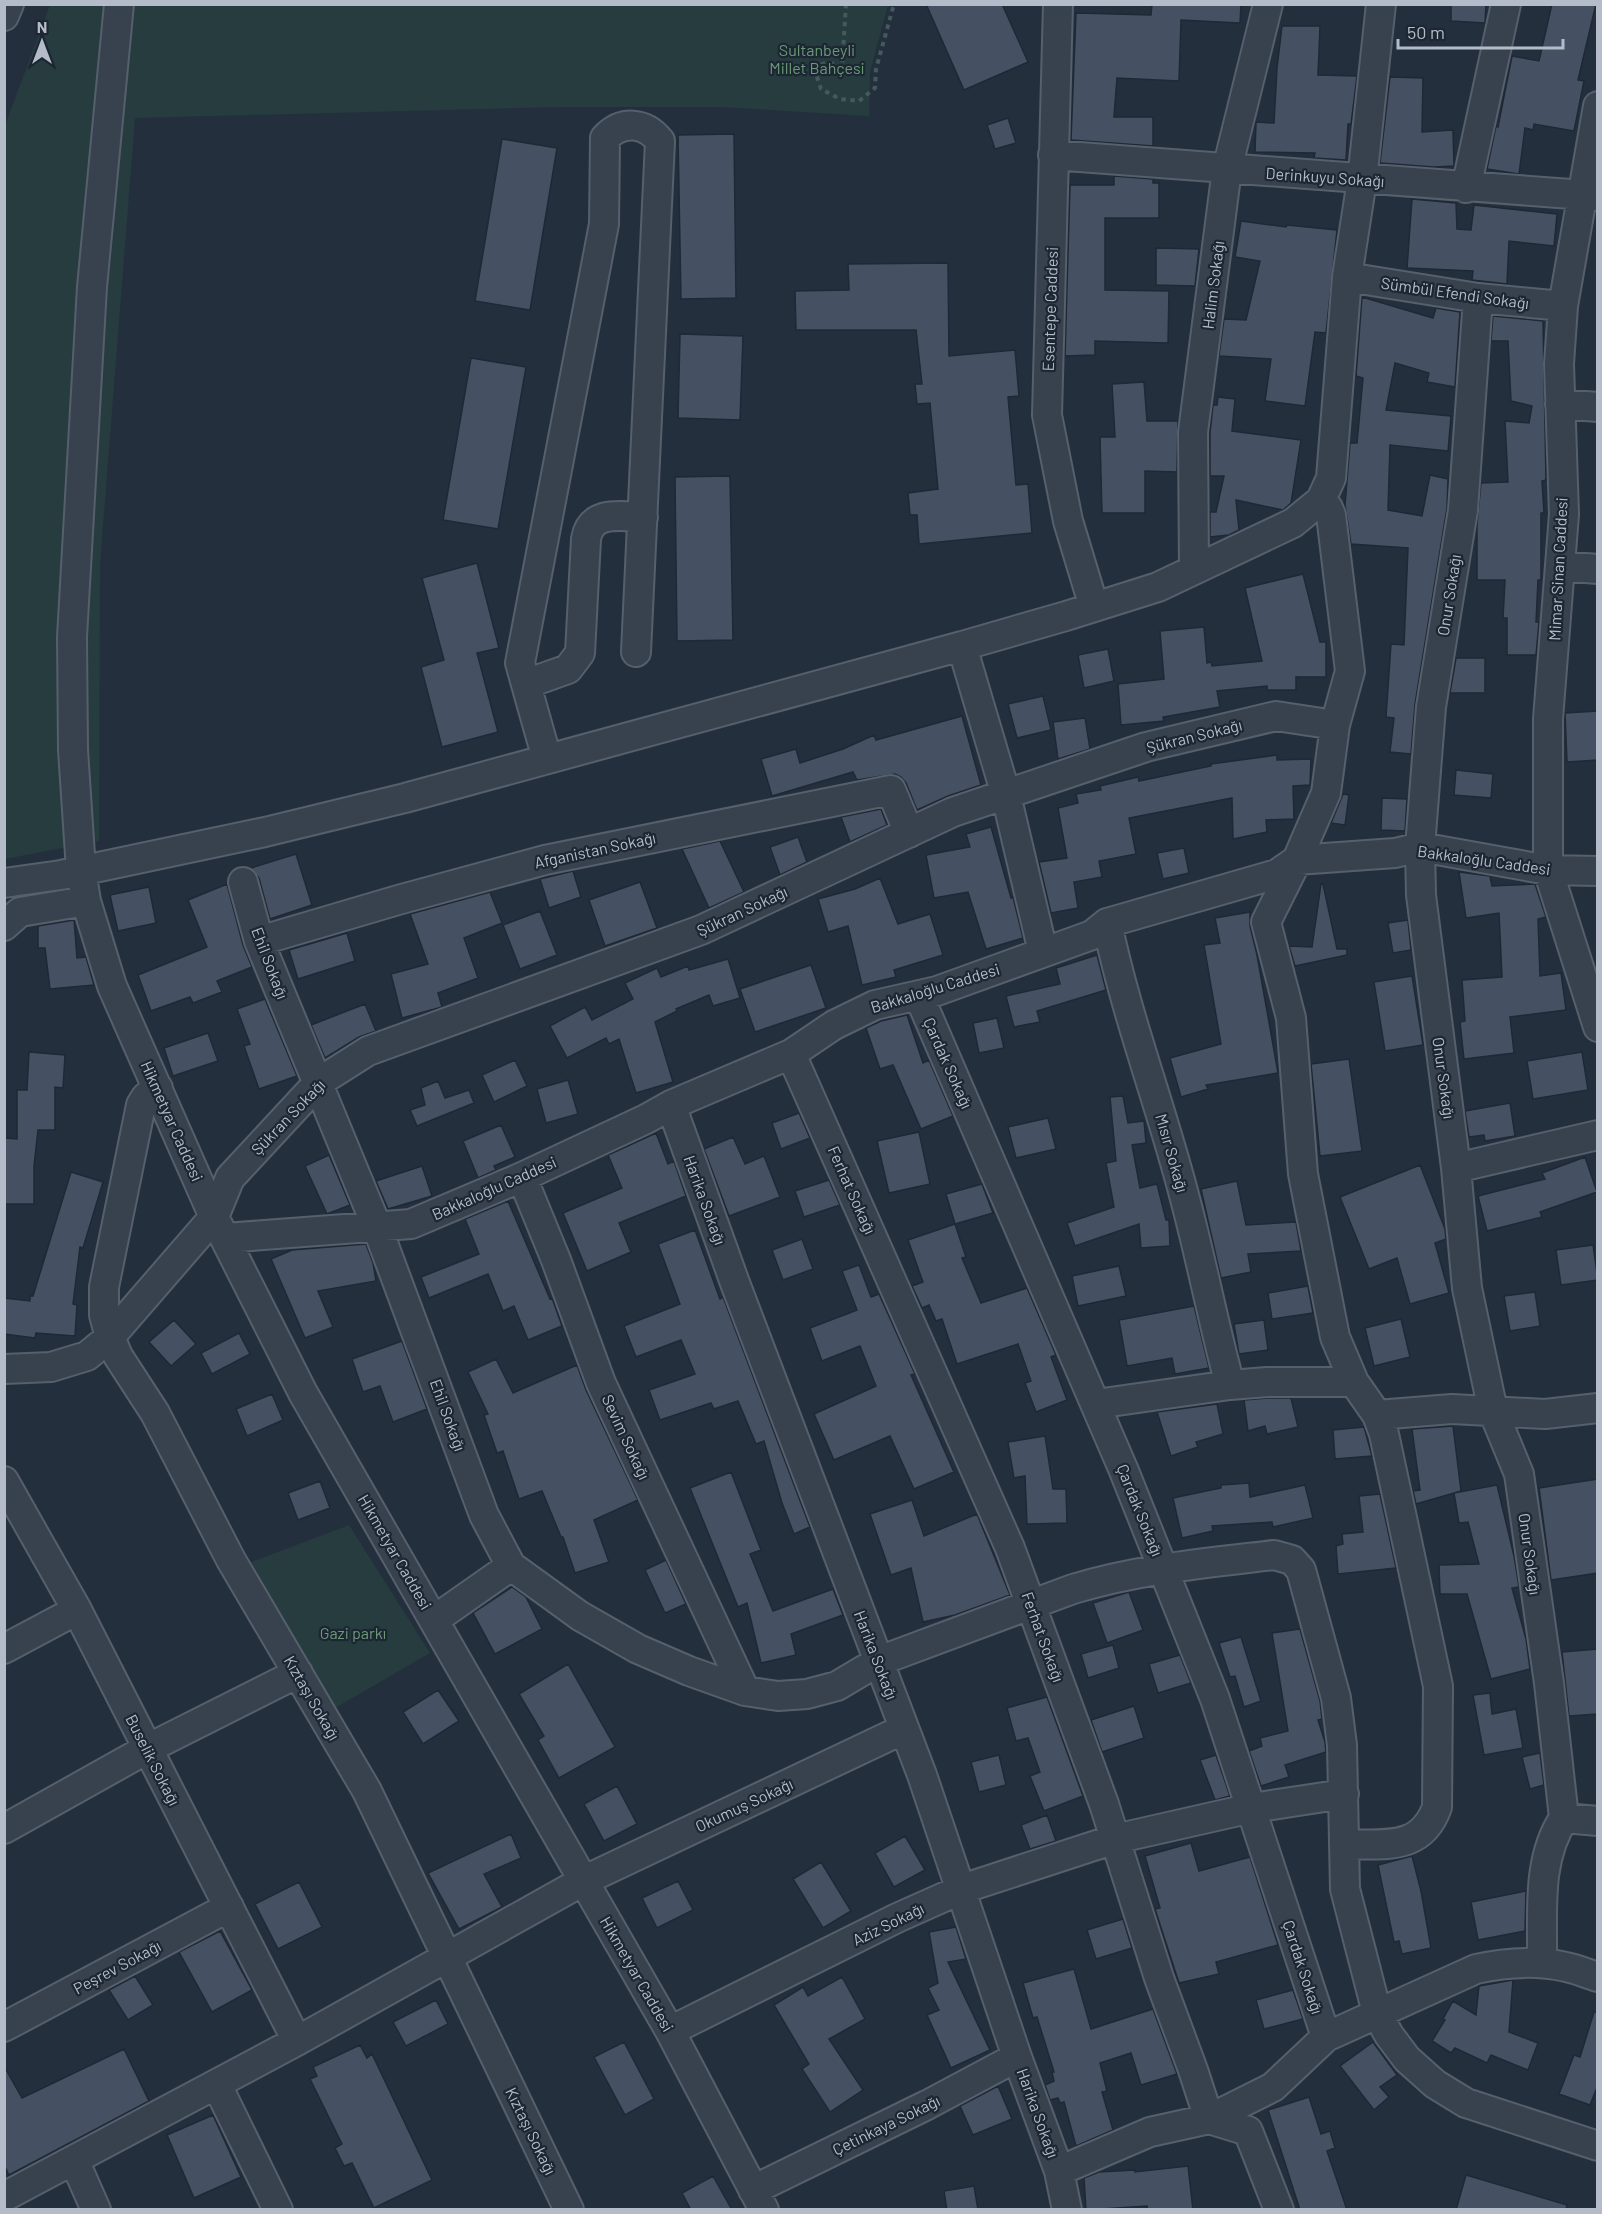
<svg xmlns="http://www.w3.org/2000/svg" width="1602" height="2214" font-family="Barlow,sans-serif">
<rect width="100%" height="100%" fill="#242f3e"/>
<path fill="#263c3f" d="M50 5H888L870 72 869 116 721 107H559L135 118 100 564 99 841 5 859 4 128Z
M349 1525 430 1653 335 1708 249 1563Z"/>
<path fill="#455162" stroke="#1f2835" stroke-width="1.5" d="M926 4H1002L1028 62 964 90Z
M1152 4H1241L1240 23 1181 20 1179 81 1117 78 1114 117H1153V146L1071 140 1076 13 1151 15Z
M1451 4H1486L1485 23 1451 21Z
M1552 4H1596L1578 80 1584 81 1574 131 1534 124 1533 130 1525 128 1519 174 1487 169 1496 126 1498 127 1512 56 1539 61Z
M1282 26H1320L1318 75 1357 76 1351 124H1348L1346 160 1314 158 1315 153 1255 152 1256 122 1274 123 1277 68Z
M1390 77 1423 78 1422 132 1453 130 1454 166 1434 167 1380 163Z
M1008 118 1016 143 995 149 987 125Z
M734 134 736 298 681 299 678 135Z
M502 139 557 148 530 310 475 301Z
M1114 176 1153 179V183H1159V218H1105V290L1169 291 1168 343 1095 341V355L1065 356 1070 185H1114Z
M1412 199 1456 203 1457 229 1471 230 1474 205 1557 214 1554 246 1509 241 1507 284 1472 280 1473 271 1407 268Z
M1241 221 1286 227 1287 225 1337 230 1326 333 1315 332 1305 406 1265 401 1271 359 1219 356 1224 319 1246 320 1260 261 1235 257Z
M1156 248 1199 249 1195 286 1156 285Z
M948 263 949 356 1015 350 1019 396 1008 397 1016 485 1028 484 1032 533 919 544 917 515H910L908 493 938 489 930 403 917 404 915 384H922L916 330H796L795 291 849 290 848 264Z
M1362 297 1433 318 1436 308 1460 312 1455 387 1427 382 1429 373 1395 363 1386 410 1451 416 1448 451 1390 445 1388 510 1422 516 1430 475 1448 479 1447 508 1415 704 1411 754 1390 752 1394 718 1386 717 1391 644 1404 645 1408 548 1351 544 1345 505 1350 443H1357L1363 378 1356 376Z
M1493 316 1543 321 1546 480 1542 481 1544 513H1541V580H1538L1536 622H1539L1536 655H1507V618H1503L1505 580H1477V524L1481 483 1508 482 1505 421 1529 423 1532 406 1511 401 1508 341H1491Z
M680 334 743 336 740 420 678 418Z
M471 358 526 367 498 529 443 520Z
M1144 382 1147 421H1178L1177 472 1145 471V513H1102L1100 437H1115L1112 384Z
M1218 397 1235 399 1232 431 1301 440 1291 503 1283 510 1236 500 1239 530 1229 535 1210 537V512H1216L1224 476H1210V433L1213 405H1217Z
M730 476 733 640 677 641 675 477Z
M477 563 499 648 477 653 498 732 442 747 421 667 444 660 422 578Z
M1303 574 1320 642H1326V677H1296V690H1267V686L1217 691 1220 707 1163 717 1164 721 1121 725 1118 684 1164 679 1160 631 1204 627 1207 663 1211 662 1212 666 1262 661 1245 588Z
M1108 649 1114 681 1084 688 1078 655Z
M1456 658H1485V693H1450Z
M1043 696 1051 730 1017 738 1008 704Z
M1598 711V760L1567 762 1565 713Z
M962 716 981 785 948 796 917 810 906 783 901 777 895 774 857 780 853 772 772 796 761 759 796 749 800 763 843 749 874 735 876 740Z
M1085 718 1090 749 1058 759 1053 722Z
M1277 755V760L1311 759 1310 785 1293 786 1294 819 1266 820 1267 832 1233 839 1232 798 1129 818 1136 854 1099 861 1102 877 1074 882 1078 908 1051 913 1039 862 1067 858 1058 808 1078 803 1076 794 1101 790 1100 786 1138 777 1139 781 1211 766V764Z
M1456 770 1493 774 1491 798 1454 795Z
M1343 794 1349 795 1345 825 1331 823Z
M1382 798 1407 799 1405 831 1381 830Z
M881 809 887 825 850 842 841 817Z
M991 827 1011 898 1013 897 1023 938 986 949 968 892 934 898 926 855 970 847 966 834Z
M798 837 807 862 780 875 770 847Z
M720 841 744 892 709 908 682 849Z
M1184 848 1189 873 1163 879 1157 853Z
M296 854 312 905 270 919 259 878 251 868Z
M573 871 581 897 549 908 540 879Z
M1459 872 1490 876 1492 886 1535 884 1546 917 1538 919 1540 976 1561 973 1566 1010 1510 1017 1514 1053 1464 1059 1460 1022 1465 1021 1462 980 1502 977 1499 913 1466 918Z
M880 878 898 924 930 914 943 955 894 970 896 977 862 985 848 926 828 932 818 899 855 889Z
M640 882 657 928 605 946 589 900Z
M227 884 243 945 252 967 217 981 222 992 193 1003 190 997 151 1011 138 975 207 947 188 900Z
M1321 884H1323L1337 949H1347V955L1295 966 1289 946 1312 947Z
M149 887 156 923 118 931 110 895Z
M490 892 502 923 464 938 478 978 438 993 442 1007 402 1018 391 974 428 964 410 914Z
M540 911 557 955 520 969 503 925Z
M1250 912V926L1257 955 1278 1073 1206 1085 1208 1089 1181 1097 1170 1058 1221 1044 1204 945 1220 943 1215 918Z
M74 920 77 958 86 957 94 985 50 989 45 948H38V926Z
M1408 920 1411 950 1393 953 1388 923Z
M347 933 355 961 298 979 289 950Z
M1097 955 1106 990 1037 1011 1040 1022 1014 1027 1006 996 1060 984 1056 968Z
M728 959 740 998 713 1006 709 995 676 1009 677 1011 655 1022 673 1082 636 1093 619 1039 609 1044 606 1038 567 1058 550 1026 585 1007 592 1020 633 999 625 983 657 968 661 977 688 966 689 970Z
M811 965 826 1008 755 1032 740 989Z
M1412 976 1423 1045 1385 1051 1374 982Z
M265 999 297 1076 259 1089 244 1046 250 1044 237 1009Z
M365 1004 376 1031 359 1037 325 1058 311 1025Z
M907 1015 923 1063 929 1060 953 1116 921 1129 893 1065 880 1069 866 1028 881 1021Z
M997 1018 1004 1048 979 1053 973 1023Z
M208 1033 218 1061 173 1076 164 1048Z
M29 1052 65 1055 63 1088 55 1087V1130H38L34 1166V1204H4V1138L17 1139V1090H27Z
M1582 1052 1588 1090 1533 1099 1527 1061Z
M1349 1059 1362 1151 1320 1156 1311 1064Z
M515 1060 527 1086 494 1102 482 1075Z
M568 1080 578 1114 546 1123 537 1089Z
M438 1081 445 1098 469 1090 474 1103 417 1126 410 1110 425 1105 421 1088Z
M1123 1096 1128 1123 1144 1121 1146 1143 1132 1145 1140 1188 1157 1184 1166 1220H1169L1170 1246 1141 1248 1139 1224 1075 1246 1067 1223 1114 1207 1106 1163 1116 1161 1110 1097Z
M1510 1103 1515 1136 1485 1141 1484 1135 1469 1137 1465 1111Z
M799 1113 810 1138 781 1149 772 1123Z
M1048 1118 1056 1149 1016 1158 1008 1127Z
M501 1125 515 1157 494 1166 496 1170 478 1178 463 1141Z
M919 1132 930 1184 889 1193 877 1141Z
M656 1133 668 1164 674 1161 686 1196 619 1223 631 1252 587 1271 563 1213 622 1188 608 1155Z
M733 1137 745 1164 764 1156 780 1197 729 1216 704 1149Z
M329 1155 350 1205 327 1214 305 1166Z
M1585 1157 1597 1192 1540 1212 1542 1217 1487 1231 1478 1196 1545 1179 1542 1173Z
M1420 1165 1445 1229 1446 1239 1435 1243 1449 1293 1410 1304 1397 1258 1369 1269 1340 1197Z
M422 1166 432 1196 388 1209 376 1181Z
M71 1172 103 1182 83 1248 80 1247 73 1304 77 1305 75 1336 36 1333 35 1338 4 1334V1298L30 1301V1296H33Z
M829 1180 840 1205 804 1217 795 1191Z
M1237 1181 1246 1225 1296 1222 1301 1251 1248 1254 1251 1272 1221 1278 1201 1189Z
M982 1184 993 1213 955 1224 946 1194Z
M508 1201 550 1299 552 1298 562 1326 528 1340 514 1306 503 1311 488 1274 429 1298 421 1277 479 1254 465 1219Z
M955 1224 966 1257 962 1258 981 1303 1027 1288 1056 1355 1051 1357 1067 1400 1036 1412 1025 1383 1031 1381 1018 1344 957 1364 942 1319 936 1321 929 1305 922 1308 912 1286 923 1282 908 1240Z
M695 1230 720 1299 723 1297 810 1527 794 1534 782 1503 764 1441 756 1444 738 1401 714 1409 711 1403 660 1420 649 1390 695 1374 681 1340 636 1357 624 1326 680 1304 658 1244Z
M802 1239 813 1269 783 1280 772 1250Z
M366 1244 373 1263 376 1281 318 1291 333 1327 305 1338 271 1259 292 1250Z
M1593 1245 1598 1280 1561 1285 1556 1250Z
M859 1265 871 1297 879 1294 915 1374 911 1375 954 1472 914 1489 890 1436 834 1460 814 1414 876 1386 860 1346 822 1361 810 1328 857 1310 842 1271Z
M1119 1266 1126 1296 1078 1306 1072 1276Z
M1308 1286 1313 1313 1272 1319 1268 1293Z
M1535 1292 1540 1326 1510 1331 1504 1296Z
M1194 1306 1209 1368 1175 1374 1172 1358 1127 1366 1119 1320Z
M1401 1319 1410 1357 1374 1366 1365 1328Z
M174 1320 196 1344 171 1366 149 1342Z
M1264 1320 1268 1350 1239 1354 1234 1324Z
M239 1333 250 1354 212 1374 201 1353Z
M402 1341 427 1409 393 1422 380 1386 363 1392 352 1359Z
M496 1359 513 1393 577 1365 586 1390 638 1500 594 1520 609 1562 575 1573 563 1537H561L542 1491 519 1499 503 1451 497 1453 484 1415 488 1414 468 1372Z
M272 1394 283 1420 247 1436 236 1409Z
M1268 1398H1291L1298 1427 1267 1434 1265 1426 1248 1431 1244 1400Z
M1217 1404 1223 1434 1196 1442 1198 1447 1171 1456 1157 1412Z
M1453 1426 1461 1491 1416 1504 1413 1491 1420 1490 1412 1429Z
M1364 1427 1372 1456 1335 1459 1333 1430Z
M1045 1436 1053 1489H1066L1067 1523 1027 1524 1025 1476 1014 1478 1008 1442Z
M731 1472 761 1550 750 1554 773 1611 833 1589 843 1615 791 1634 796 1655 761 1663 747 1603 738 1607 690 1488Z
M1598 1479V1573L1551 1580 1539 1488Z
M320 1481 330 1508 298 1520 288 1493Z
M1249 1483 1250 1497 1305 1485 1313 1518 1273 1527 1272 1522 1212 1526 1213 1531 1182 1538 1173 1498 1221 1488V1485Z
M1497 1485 1514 1556 1519 1587 1512 1588 1526 1639 1530 1669 1491 1679 1467 1594H1440L1439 1565 1479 1564 1468 1522 1459 1523 1454 1493Z
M1380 1494 1396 1568 1338 1574 1336 1546 1343 1544 1342 1534 1363 1532 1359 1496Z
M912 1500 924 1536 977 1514 1010 1595 955 1615 923 1622 911 1568 891 1575 870 1514Z
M666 1560 686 1604 665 1613 645 1570Z
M512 1587 526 1597 542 1629 495 1654 473 1613Z
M1129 1592 1143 1630 1107 1643 1093 1603Z
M1300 1629 1320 1701 1322 1719 1318 1720 1325 1742 1326 1752 1285 1765 1289 1777 1261 1786 1249 1751 1262 1746 1260 1738 1288 1731 1272 1633Z
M1241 1637 1261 1701 1244 1707 1235 1676 1230 1677 1219 1643Z
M1113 1645 1119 1668 1088 1678 1081 1654Z
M1598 1649V1714L1569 1716 1562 1652Z
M1180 1655 1191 1683 1158 1693 1149 1664Z
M568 1664 615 1747 559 1778 538 1740 544 1736 519 1694Z
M438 1690 459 1721 423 1744 403 1712Z
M1490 1693 1492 1714 1516 1709 1523 1748 1484 1755 1473 1695Z
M1047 1697 1083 1796 1044 1811 1030 1776 1040 1772 1028 1738 1016 1741 1007 1708Z
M1134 1706 1144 1738 1102 1752 1091 1720Z
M1540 1753 1544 1785 1530 1789 1522 1757Z
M999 1755 1006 1785 979 1792 971 1762Z
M1216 1755 1230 1796 1215 1800 1200 1760Z
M617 1786 637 1824 604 1841 584 1804Z
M1047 1815 1056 1841 1030 1849 1021 1825Z
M511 1834 521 1858 484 1874 502 1907 459 1929 428 1873Z
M905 1836 925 1870 894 1887 875 1853Z
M1191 1843 1199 1871 1250 1857 1278 1945 1216 1962 1219 1974 1179 1983 1155 1909 1160 1908 1145 1856Z
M1412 1856 1421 1891 1431 1948 1402 1954 1399 1941 1394 1942 1378 1865Z
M821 1862 851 1911 823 1928 793 1879Z
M678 1881 693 1910 657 1928 642 1898Z
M299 1882 322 1927 278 1949 255 1904Z
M1526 1891 1525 1931 1478 1940 1471 1902Z
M1123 1919 1132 1948 1096 1959 1087 1930Z
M956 1927 966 1959 948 1962 990 2050 951 2068 927 2015 939 2010 928 1988 938 1983 929 1932Z
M220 1931 252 1990 212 2012 179 1952Z
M1074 1969 1091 2029 1153 2009 1177 2074 1141 2085 1131 2053 1100 2063 1107 2091 1102 2092 1113 2130 1076 2146 1064 2102 1060 2103 1058 2098 1050 2100 1045 2085 1054 2081 1052 2072H1054L1037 2017 1033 2018 1023 1983Z
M135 1976 153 2005 128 2020 109 1990Z
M842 1977 865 2019 829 2039 863 2090 830 2112 802 2069 809 2064 774 2005 803 1987 808 1996Z
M1513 1980 1509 2032 1538 2043 1528 2070 1491 2055 1487 2063 1455 2048 1451 2053 1432 2041 1445 2020 1443 2019 1453 2001 1476 2015 1479 1986Z
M1293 1990 1303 2019 1264 2029 1256 2000Z
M436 2000 448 2024 406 2046 393 2022Z
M1594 2012 1598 2013V2085L1590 2105 1559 2094 1574 2055 1580 2057Z
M624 2042 654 2099 625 2115 594 2057Z
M1373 2042 1397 2075 1380 2087 1389 2097 1374 2110 1340 2066Z
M360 2045 367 2058 372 2054 432 2180 374 2208 352 2163 344 2166 335 2148 342 2144 310 2079 317 2076 313 2067Z
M124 2049 149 2101 9 2175 4 2165V2066L22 2098Z
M998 2086 1012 2119 973 2135 960 2106Z
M1309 2097 1321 2134 1330 2131 1335 2148 1327 2151 1347 2210H1300L1268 2110Z
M213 2115 241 2177 194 2198 167 2135Z
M1188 2166 1193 2210H1148L1147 2206 1086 2210 1084 2178 1099 2172 1135 2170V2172Z
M1466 2175 1567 2205 1566 2210H1456Z
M713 2176 732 2210H691L682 2193Z
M974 2186 978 2210H947L944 2191Z"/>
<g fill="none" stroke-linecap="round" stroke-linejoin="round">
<g stroke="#565f6c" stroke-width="32">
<path id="minor" d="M119 4 92 287 72 637 73 750 81 870 86 901 112 986 214 1217 303 1393 670 2031 764 2210
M1058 4 1047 415 1068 521 1094 607
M4 16 9 4
M1598 106 1563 306 1559 364 1564 514 1548 719V870L1598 1027
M1053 155 1598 196
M1466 188 1506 4
M1347 277 1478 298 1563 306
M1478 298 1463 510 1431 707 1420 847 1421 895 1456 1168 1467 1288 1493 1411 1519 1474 1549 1683 1564 1818 1598 1821
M1560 404 1598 407
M1321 500 1328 508 1331 515 1350 671 1335 725 1326 793 1297 860 1266 922 1291 1018 1303 1174 1335 1337 1354 1382 1377 1415 1384 1434 1438 1686 1437 1807C1421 1852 1384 1843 1344 1845
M1560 566 1598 569
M1194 569 1193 432 1227 169 1268 4
M526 684 568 669 580 653 586 539C591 510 620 516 643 517
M547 759 520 663 604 224 605 138C622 120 645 122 660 141L636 652
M243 882 259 941 377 1227 484 1515 511 1566 580 1616 638 1649 689 1671 745 1691 778 1696 807 1694 837 1686 879 1661 1073 1589C1139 1569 1206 1563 1274 1555L1292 1560 1301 1570 1336 1698 1342 1745 1345 1889 1377 2013 1389 2035 1407 2059 1435 2084 1466 2103 1598 2146
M4 883 61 875 265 832 405 798 962 646
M1107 923C1126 1015 1160 1103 1184 1195 1201 1258 1213 1322 1230 1385
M4 926 20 912 86 901
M259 941 398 900 545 860 891 790 909 833
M1043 952 1006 795 962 646 1066 616 1158 587 1293 523 1321 500 1331 478 1347 277 1362 180 1381 4
M919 996 1124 1471 1215 1699 1326 2037
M791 1054 1010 1548 1104 1804 1159 1978 1193 2070 1209 2119 1248 2131 1279 2210
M671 1105 735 1283 922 1775 1017 2057 1059 2171 1067 2210
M1456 1168 1598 1135
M522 1177 556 1260 601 1383 745 1691
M225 1238 411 1224 522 1177 646 1119 671 1105 791 1054 834 1025 875 1005 937 991 1092 935 1107 923 1277 874 1297 860 1395 853 1420 847 1548 870 1598 871
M4 1369 51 1367 87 1356 110 1337 104 1315V1287L141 1105 146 1097 158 1088
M1096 1404 1230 1385 1267 1382H1354
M1377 1415 1452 1409 1545 1414 1598 1408
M4 1481 77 1610 297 2041
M434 1620 511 1566
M4 1649 77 1610
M4 1829 147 1749 298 1673
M1542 1962C1543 1914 1536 1860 1564 1818
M4 2027 229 1907
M670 2031 897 1918 962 1889 1115 1839 1252 1808 1344 1794
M217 2085 278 2210
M74 2160 96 2210
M1059 2171 1150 2132 1209 2119 1273 2087 1326 2037 1476 1969C1507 1962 1535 1960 1566 1967 1577 1969 1587 1974 1598 1977
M753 2190 927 2105 1017 2057
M4 2197 297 2041 583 1881 904 1729
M569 2210 367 1791 231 1560 155 1413 118 1356 110 1337 214 1217 230 1178 319 1082 368 1051 701 930 953 812 1146 747 1276 716 1335 725"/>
</g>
<path stroke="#44595c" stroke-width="4" stroke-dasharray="4.5 4.5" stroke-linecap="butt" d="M846 4 842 67 828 62 820 65 816 74 821 89 840 99 859 101 875 88 876 69 894 4"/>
<use href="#minor" stroke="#38414e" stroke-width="28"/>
</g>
<g text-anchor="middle" stroke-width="4.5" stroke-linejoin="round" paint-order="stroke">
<g font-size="16" fill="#6b9a76" stroke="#1d2633">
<text x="817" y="56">Sultanbeyli<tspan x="817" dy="18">Millet Bahçesi</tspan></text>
<text x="353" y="1639">Gazi parkı</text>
</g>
<g font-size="16" fill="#b4bcc9" stroke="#1d2633">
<text transform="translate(1325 177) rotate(4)" y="6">Derinkuyu Sokağı</text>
<text transform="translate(1213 285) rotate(-83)" y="6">Halim Sokağı</text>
<text transform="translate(1455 293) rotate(8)" y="6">Sümbül Efendi Sokağı</text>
<text transform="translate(1050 309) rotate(-88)" y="6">Esentepe Caddesi</text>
<text transform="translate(1558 569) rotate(-87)" y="6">Mimar Sinan Caddesi</text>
<text transform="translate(1449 595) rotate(-81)" y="6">Onur Sokağı</text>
<text transform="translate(1194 736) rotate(-14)" y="6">Şükran Sokağı</text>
<text transform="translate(595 850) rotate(-12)" y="6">Afganistan Sokağı</text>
<text transform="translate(1484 860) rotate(8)" y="6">Bakkaloğlu Caddesi</text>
<text transform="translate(742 911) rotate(-25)" y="6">Şükran Sokağı</text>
<text transform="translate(270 963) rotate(69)" y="6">Ehil Sokağı</text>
<text transform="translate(935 988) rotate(-17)" y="6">Bakkaloğlu Caddesi</text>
<text transform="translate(948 1063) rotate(66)" y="6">Çardak Sokağı</text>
<text transform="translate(1444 1078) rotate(82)" y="6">Onur Sokağı</text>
<text transform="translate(288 1117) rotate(-46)" y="6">Şükran Sokağı</text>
<text transform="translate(172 1121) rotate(66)" y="6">Hikmetyar Caddesi</text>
<text transform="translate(1172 1153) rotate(74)" y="6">Mısır Sokağı</text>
<text transform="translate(494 1188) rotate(-24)" y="6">Bakkaloğlu Caddesi</text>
<text transform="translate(852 1190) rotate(66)" y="6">Ferhat Sokağı</text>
<text transform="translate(705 1200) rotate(70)" y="6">Harika Sokağı</text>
<text transform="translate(448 1415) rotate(70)" y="6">Ehil Sokağı</text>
<text transform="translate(626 1437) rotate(65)" y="6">Sevim Sokağı</text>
<text transform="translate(1140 1510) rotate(68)" y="6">Çardak Sokağı</text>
<text transform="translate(395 1552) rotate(60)" y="6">Hikmetyar Caddesi</text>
<text transform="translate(1530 1554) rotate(82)" y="6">Onur Sokağı</text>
<text transform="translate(1043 1637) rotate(70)" y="6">Ferhat Sokağı</text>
<text transform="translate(876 1655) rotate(69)" y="6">Harika Sokağı</text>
<text transform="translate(312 1698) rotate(60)" y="6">Kıztaşı Sokağı</text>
<text transform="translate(153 1760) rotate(63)" y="6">Buselik Sokağı</text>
<text transform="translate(744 1805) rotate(-25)" y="6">Okumuş Sokağı</text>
<text transform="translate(888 1924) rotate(-26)" y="6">Aziz Sokağı</text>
<text transform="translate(117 1967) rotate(-28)" y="6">Peşrev Sokağı</text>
<text transform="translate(1303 1967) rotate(72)" y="6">Çardak Sokağı</text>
<text transform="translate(637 1974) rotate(60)" y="6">Hikmetyar Caddesi</text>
<text transform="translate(1038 2113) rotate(70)" y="6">Harika Sokağı</text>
<text transform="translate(886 2125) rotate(-26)" y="6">Çetinkaya Sokağı</text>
<text transform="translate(531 2131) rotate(64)" y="6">Kıztaşı Sokağı</text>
</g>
</g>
<rect width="1602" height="2214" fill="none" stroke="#b4bcc9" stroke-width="12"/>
<g transform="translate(42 42)" stroke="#1d2633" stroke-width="4.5" paint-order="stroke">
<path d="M0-4.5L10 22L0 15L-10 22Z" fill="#b4bcc9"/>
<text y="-9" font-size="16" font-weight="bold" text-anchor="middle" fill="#b4bcc9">N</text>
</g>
<path d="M1398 39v9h165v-9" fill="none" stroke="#b4bcc9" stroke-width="3"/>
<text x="1407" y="39" font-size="18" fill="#b4bcc9" stroke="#1d2633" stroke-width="4.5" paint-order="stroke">50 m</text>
</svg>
